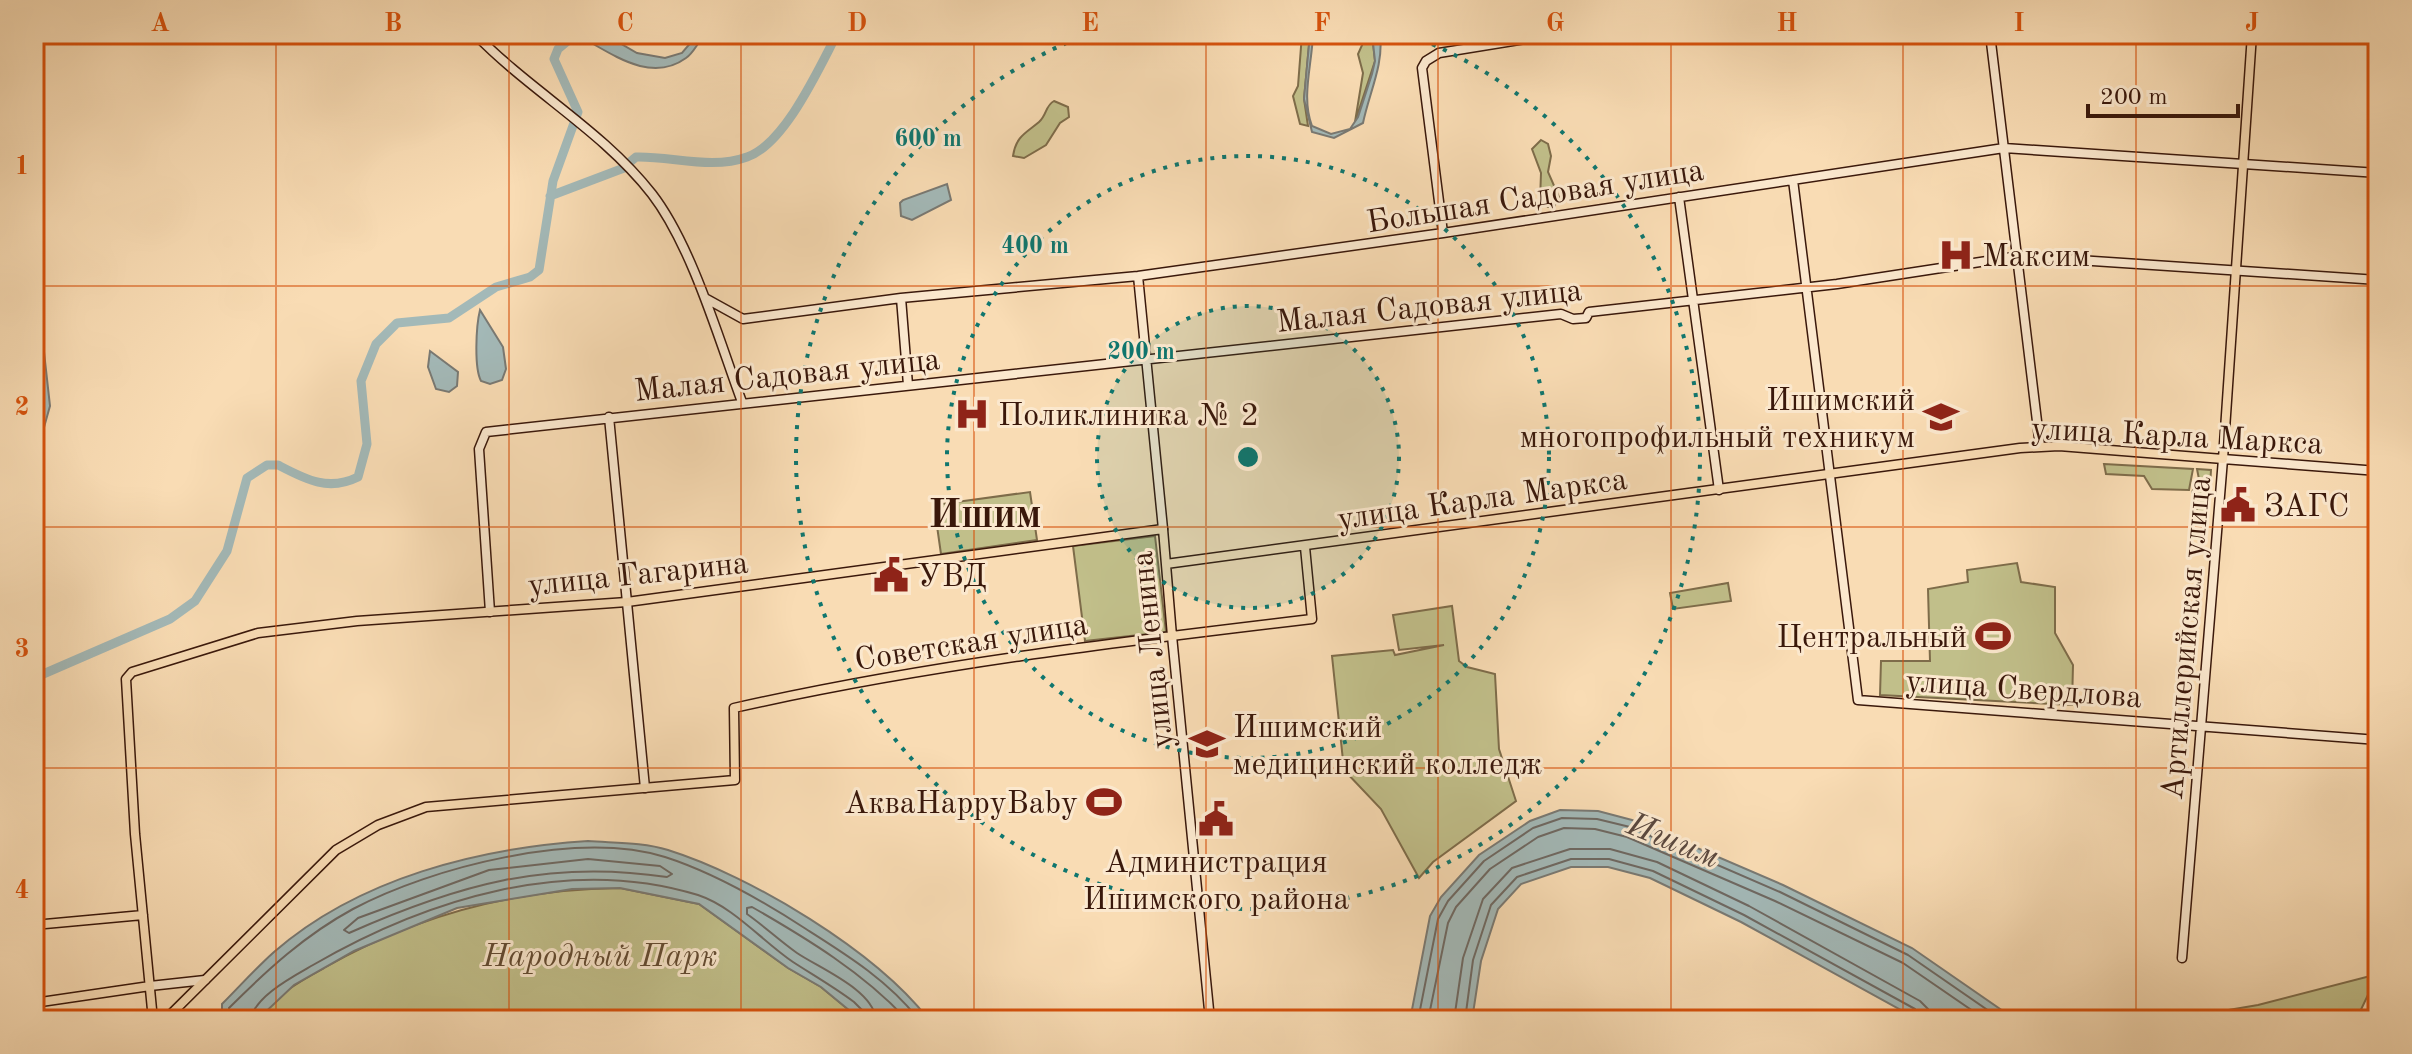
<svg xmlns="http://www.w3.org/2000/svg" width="2412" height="1054" font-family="'Old Standard TT',serif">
<rect width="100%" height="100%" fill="#f9dcb4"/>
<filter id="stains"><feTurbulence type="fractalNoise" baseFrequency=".0025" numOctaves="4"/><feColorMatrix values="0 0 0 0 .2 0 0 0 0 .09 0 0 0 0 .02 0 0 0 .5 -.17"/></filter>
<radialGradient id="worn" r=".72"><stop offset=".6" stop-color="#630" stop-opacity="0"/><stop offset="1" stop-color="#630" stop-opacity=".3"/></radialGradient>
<path fill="#c1bf8a" stroke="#7e6c4a" stroke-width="2" d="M1302 34H1310L1304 99 1308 126 1300 124 1293 96 1298 86Z
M1367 34H1372L1375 61 1355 122 1363 73 1358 54Z
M1054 101 1068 107 1069 117 1060 123 1046 145 1024 158 1013 156C1016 136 1026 133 1039 122 1047 115 1045 106 1054 101Z
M1541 140 1548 144 1551 156 1548 172 1559 197 1554 207H1548L1540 201 1541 173 1532 149Z
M2104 464 2193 469 2189 490 2152 489 2144 476 2106 474Z
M2197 469 2211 470 2208 520 2202 522 2193 516 2197 509 2192 492 2199 479Z
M1030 492 1037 540 941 554 934 505Z
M1155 536 1166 632 1085 641 1073 546Z
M2017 563 2021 582 2055 587V633L2073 665 2072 705 1880 695 1881 661H1930L1928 589 1968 582 1967 570Z
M1728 583 1731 601 1673 609 1670 593Z
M1452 606 1459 661 1467 667 1495 674 1499 749 1516 801 1433 862 1419 878 1381 809 1344 770 1332 656 1393 650 1395 655 1444 645 1399 650 1393 615Z
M620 888 699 904 788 968 821 987 861 1020H257C272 997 300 981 324 968 416 915 514 889 620 888Z
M2378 974 2356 1020H2169L2258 1005Z"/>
<path fill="#a3b9b8" stroke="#797973" stroke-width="2" d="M575 34H604L637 53 665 58 682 53 698 34H707C698 40 695 52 686 58 649 85 609 51 575 34Z
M1310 34H1313C1312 65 1301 97 1312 126L1331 134 1350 129 1358 117 1372 74 1375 61 1372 34H1380C1384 65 1369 93 1363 123L1334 138 1312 132 1304 99Z
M947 184 951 200 912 220 901 216 900 203 903 200Z
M34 300 41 325 50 406 34 463Z
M480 310 503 347 506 369 502 380 490 384 481 381C474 368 476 326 480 310Z
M430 351 458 372 457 386 449 392 436 389 428 367Z
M1560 810 1598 811 1632 820 1783 885 1912 948 2016 1020H1919L1741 922 1650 878 1608 867H1571L1521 884 1498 909 1481 961 1472 1020H1410L1430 916 1441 897 1479 855 1530 821Z
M588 841C614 843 643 842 668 850 751 876 876 951 929 1020H861L821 987 788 968 699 904 620 888 572 889 457 908 354 951 294 985 257 1020H222V1004C239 987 256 968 274 952 359 878 479 848 588 841Z"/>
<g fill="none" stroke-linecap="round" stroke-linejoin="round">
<path stroke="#6e6862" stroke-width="2" d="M34 354 42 405 34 437
M588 859 660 866 672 874 667 877C548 859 457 885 349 933L344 930 358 918 489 870Z
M230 1020 229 1008C267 970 305 935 353 909 432 867 577 830 665 857 715 873 763 901 806 929 847 955 889 981 919 1020
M251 1020C253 997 294 976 313 965 427 899 568 855 698 895 734 907 762 941 793 962 813 975 834 987 854 1002L865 1013 866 1020
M876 1020C874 990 819 968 797 953 780 941 764 926 747 914V908L752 907C806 938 864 973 907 1020
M1418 1020 1438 919 1448 901 1484 861 1533 828 1562 818 1597 819 1630 827 1780 892 1908 955 2002 1020
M1428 1020 1448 923 1456 907 1490 869 1538 837 1564 828 1595 829 1627 837 1775 901 1903 963 1986 1020
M1454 1020 1463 958 1483 899 1512 868 1570 849H1610L1657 862 1749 906 1920 1001 1928 1009 1930 1020
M1465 1020 1473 960 1491 905 1517 877 1571 859H1609L1653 871 1744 915 1915 1009 1920 1020"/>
<path stroke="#a3b9b8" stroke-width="9" d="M630 162 636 157C672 156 712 170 747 157 785 144 819 68 837 34
M550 196 624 168
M34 678 170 619 195 601 227 551 247 478 267 465H278C305 479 328 492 358 477L367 444 361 381 376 344 397 323 449 318 496 287 530 277 539 270 553 181 578 112 554 59 558 49 576 34"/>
<g stroke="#3a180b" stroke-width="11">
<path id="secondary" d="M475 34C530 91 603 131 652 194 692 246 719 340 742 402
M1990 34 2040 446
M1793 180 1858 700 2378 740
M1679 197 1719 490
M1443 233 1422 68 1426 61 1439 53 1557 34
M1138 276 1163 529
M705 298 743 319 901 298 1138 276 1443 233 2004 148 2378 173
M901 298 908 385
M609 417 645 788
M490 612 479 449 486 432 1561 314 1573 319 1586 318 1589 312 1837 284 2019 256 2378 280
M1172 636 1210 1020
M2182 958 2223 459 2378 471
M150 986 205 980"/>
</g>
<g stroke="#3a180b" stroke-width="11">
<path id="primary" d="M1166 564 2020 448 2059 446 2223 459 2252 34
M34 925 143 915
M34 1003 150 986
M153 1020 135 834 126 679 132 672 258 633 357 621 627 602 1163 529 1172 636
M165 1020 336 850 378 825 426 807 735 780 734 708C924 665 1118 642 1312 619L1305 547"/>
</g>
<use href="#secondary" stroke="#fbe8ce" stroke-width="8"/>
<use href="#primary" stroke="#f9dcb4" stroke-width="8"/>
</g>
<path fill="none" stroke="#d7520c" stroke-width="2" stroke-opacity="0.55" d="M276 34V1020M509 34V1020M741 34V1020M974 34V1020M1206 34V1020M1438 34V1020M1671 34V1020M1903 34V1020M2136 34V1020M34 286H2378M34 527H2378M34 768H2378"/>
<circle cx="1248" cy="457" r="151" fill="#0f766e" fill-opacity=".12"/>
<g fill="none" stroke="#0f766e" stroke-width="4" stroke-dasharray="4 8">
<circle cx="1248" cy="457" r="151"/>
<circle cx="1248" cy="457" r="301"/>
<path d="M1410 35A452 452 0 1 1 1086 35"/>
</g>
<defs>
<g id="hospital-bare" transform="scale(2.76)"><path d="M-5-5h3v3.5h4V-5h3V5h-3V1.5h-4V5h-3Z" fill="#8f2418" stroke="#fbe8ce" stroke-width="2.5" paint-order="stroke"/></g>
<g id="university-bare" transform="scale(2.76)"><path d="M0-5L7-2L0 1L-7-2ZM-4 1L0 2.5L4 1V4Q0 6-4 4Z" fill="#8f2418" stroke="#fbe8ce" stroke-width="2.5" paint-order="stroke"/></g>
<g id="civic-bare" transform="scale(2.76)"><path d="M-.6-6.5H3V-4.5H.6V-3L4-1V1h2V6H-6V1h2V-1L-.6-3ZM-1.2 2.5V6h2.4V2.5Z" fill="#8f2418" stroke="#fbe8ce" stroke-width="2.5" paint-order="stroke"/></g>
<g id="stadium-bare" transform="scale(2.76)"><path d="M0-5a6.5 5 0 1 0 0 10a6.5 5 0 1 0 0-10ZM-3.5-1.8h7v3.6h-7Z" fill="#8f2418" stroke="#fbe8ce" stroke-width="2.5" paint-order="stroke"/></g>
</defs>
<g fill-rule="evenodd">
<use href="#hospital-bare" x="1956" y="255"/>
<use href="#hospital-bare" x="972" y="414"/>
<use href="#university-bare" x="1941" y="417"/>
<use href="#civic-bare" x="2238" y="505"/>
<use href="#civic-bare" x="891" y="575"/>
<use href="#stadium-bare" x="1993" y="636"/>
<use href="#university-bare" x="1207" y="744"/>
<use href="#stadium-bare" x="1104" y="802"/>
<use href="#civic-bare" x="1216" y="819"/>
</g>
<g text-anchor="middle" stroke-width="6" stroke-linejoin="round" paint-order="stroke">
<g font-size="32" fill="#3a180b" stroke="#fbe8ce">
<text transform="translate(1535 195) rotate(-9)" y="11">Большая Садовая улица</text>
<text transform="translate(1429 305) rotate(-6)" y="11">Малая Садовая улица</text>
<text transform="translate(787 374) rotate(-6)" y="11">Малая Садовая улица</text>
<text transform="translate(2177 435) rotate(3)" y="11">улица Карла Маркса</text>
<text transform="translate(1482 498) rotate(-8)" y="11">улица Карла Маркса</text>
<text transform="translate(638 573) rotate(-6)" y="11">улица Гагарина</text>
<text transform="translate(2185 638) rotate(-85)" y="11">Артиллерийская улица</text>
<text transform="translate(971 641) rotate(-9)" y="11">Советская улица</text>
<text transform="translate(1151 650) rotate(-96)" y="11">улица Ленина</text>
<text transform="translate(2024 688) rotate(4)" y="11">улица Свердлова</text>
</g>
<g font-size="32" fill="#3a180b" stroke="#fbe8ce" text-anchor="start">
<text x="1982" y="266">Максим</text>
<text x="1915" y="410" text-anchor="end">Ишимский<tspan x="1915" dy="37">многопрофильный техникум</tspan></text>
<text x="998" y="425">Поликлиника № 2</text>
<text x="2264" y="516">ЗАГС</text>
<text x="917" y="586">УВД</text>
<text x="1967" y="647" text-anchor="end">Центральный</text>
<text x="1233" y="737">Ишимский<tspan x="1233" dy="37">медицинский колледж</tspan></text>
<text x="1078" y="813" text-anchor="end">АкваHappyBaby</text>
<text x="1216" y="872" text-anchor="middle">Администрация<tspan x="1216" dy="37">Ишимского района</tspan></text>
</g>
<g font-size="32" font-style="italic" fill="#624a31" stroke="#fbe8ce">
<text x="600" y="966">Народный Парк</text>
</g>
<g font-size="34" font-style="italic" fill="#5a483f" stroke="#fbe8ce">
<text transform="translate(1674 839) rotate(22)" y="12">Ишим</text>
</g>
<g font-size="40" font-weight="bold" fill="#3a180b" stroke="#fbe8ce">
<text x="985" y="527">Ишим</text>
</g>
</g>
<circle cx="1248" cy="457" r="12" fill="#0f766e" stroke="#fbe8ce" stroke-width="4"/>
<g font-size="24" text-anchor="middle" font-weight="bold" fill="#0f766e" stroke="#fbe8ce" stroke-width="6" stroke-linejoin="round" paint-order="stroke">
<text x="928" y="146">600 m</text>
<text x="1035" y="253">400 m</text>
<text x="1141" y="359">200 m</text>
</g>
<rect width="2412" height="1054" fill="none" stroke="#f9dcb4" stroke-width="88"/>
<path d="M2088 104v12h150v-12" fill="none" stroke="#3a180b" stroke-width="4"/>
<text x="2100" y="104" font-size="24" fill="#3a180b" stroke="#fbe8ce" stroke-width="6" paint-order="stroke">200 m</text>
<rect x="44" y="44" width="2324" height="966" fill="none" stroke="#d7520c" stroke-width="3"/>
<g font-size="26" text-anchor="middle" font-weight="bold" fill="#d7520c">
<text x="160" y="31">A</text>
<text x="393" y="31">B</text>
<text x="625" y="31">C</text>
<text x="857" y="31">D</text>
<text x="1090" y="31">E</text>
<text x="1322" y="31">F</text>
<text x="1555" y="31">G</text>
<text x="1787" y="31">H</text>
<text x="2019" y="31">I</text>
<text x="2252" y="31">J</text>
<text x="22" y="174">1</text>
<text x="22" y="415">2</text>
<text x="22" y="657">3</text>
<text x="22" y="898">4</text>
</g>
<rect width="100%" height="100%" filter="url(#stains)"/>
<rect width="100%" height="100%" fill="url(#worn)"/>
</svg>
